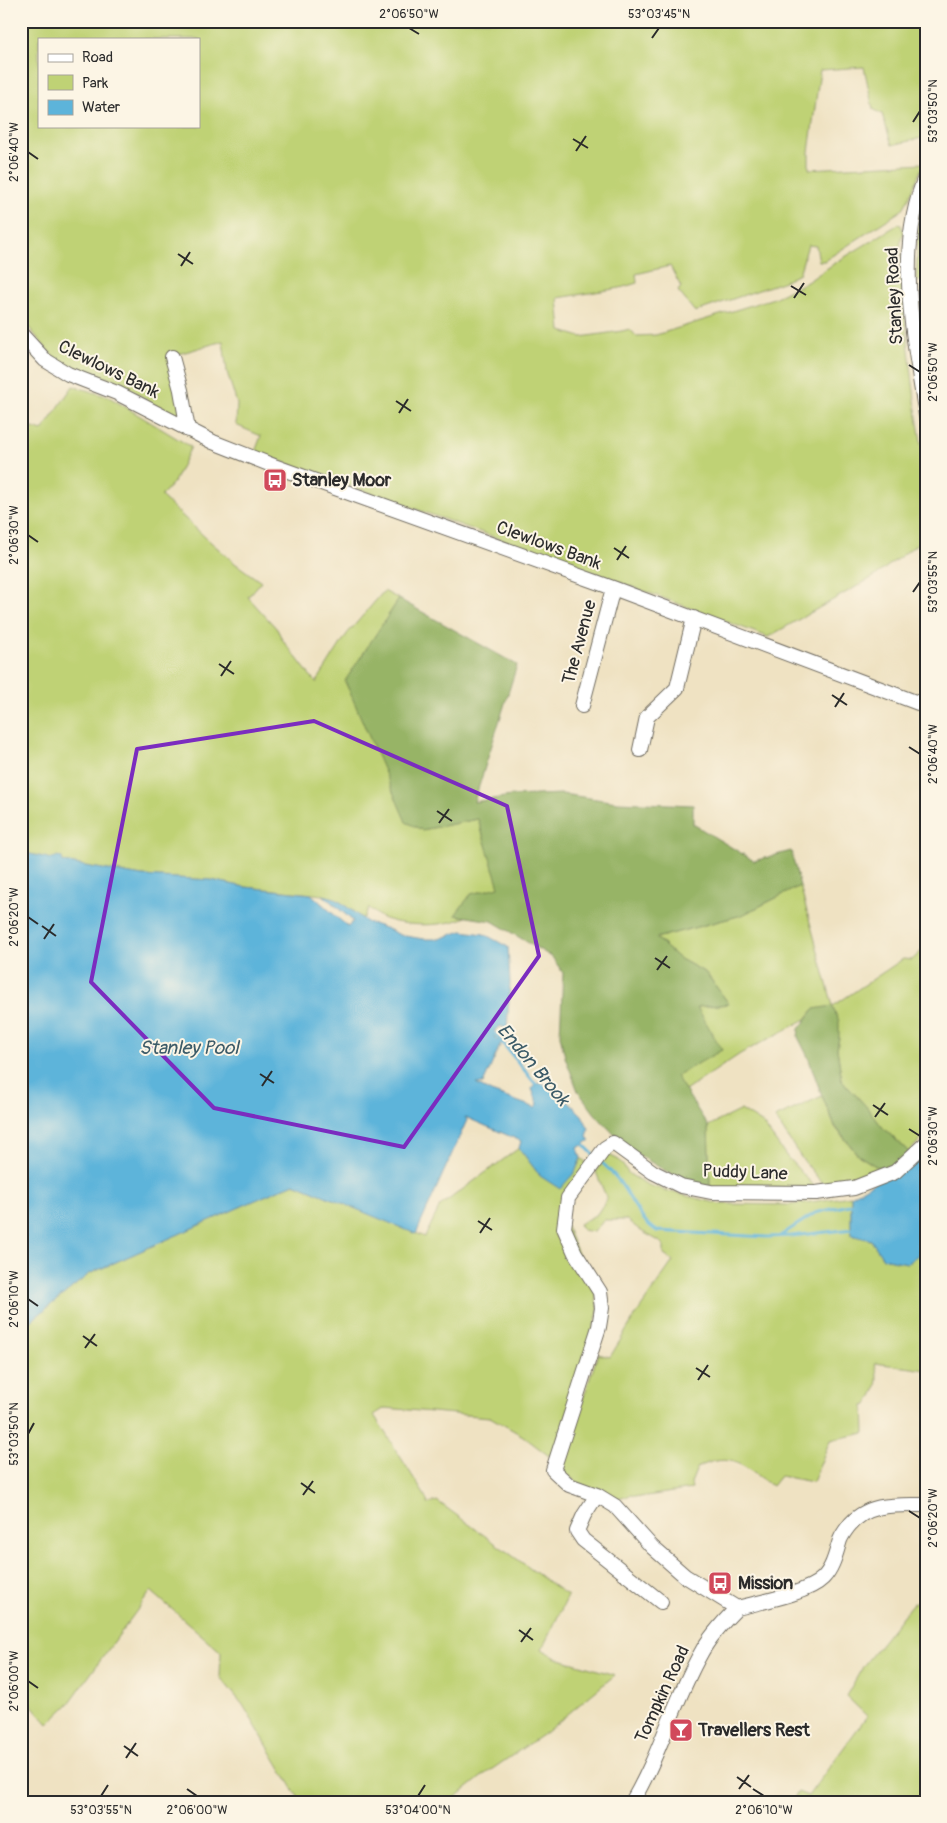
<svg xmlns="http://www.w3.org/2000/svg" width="947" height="1823" font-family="Pangolin,sans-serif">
<rect width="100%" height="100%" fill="#fcf5e5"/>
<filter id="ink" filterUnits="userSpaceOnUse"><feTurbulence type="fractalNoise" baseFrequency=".02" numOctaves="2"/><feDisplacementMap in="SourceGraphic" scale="10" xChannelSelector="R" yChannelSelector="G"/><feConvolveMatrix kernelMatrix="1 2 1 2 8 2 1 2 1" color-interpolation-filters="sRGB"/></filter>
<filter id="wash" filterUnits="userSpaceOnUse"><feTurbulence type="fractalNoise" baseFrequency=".0096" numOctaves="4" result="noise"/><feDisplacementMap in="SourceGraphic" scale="20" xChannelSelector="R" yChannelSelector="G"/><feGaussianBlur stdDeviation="1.12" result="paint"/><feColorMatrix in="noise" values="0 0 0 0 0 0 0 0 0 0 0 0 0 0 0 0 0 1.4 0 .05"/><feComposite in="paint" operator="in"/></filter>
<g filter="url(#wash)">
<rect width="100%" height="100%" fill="#efe2c2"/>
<path fill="#bfd275" stroke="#757e50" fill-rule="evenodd" d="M21 21H926V137L892 145 882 114 873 109 864 67 820 70 809 152V169L924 163C917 178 911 197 902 210L824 261H819L816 246 808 245 799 274 785 281 695 312 678 291 681 287 670 266 636 274 637 283 620 288 558 298 561 331 581 337 622 331 630 329 636 336 656 335 774 298 807 282 835 263 894 227 898 224 901 225 904 233 901 238 899 266 917 417 926 471V537L875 576 768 637 587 570 255 452 261 436 236 425 237 404 227 372 223 341 168 357 184 421 168 414 130 389 108 378 86 375 59 364 21 318ZM39 39H199V126H39Z
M924 208H926V280L916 281 919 214Z
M73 386 109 397 191 447 174 482 161 496 206 538 236 564 261 582 248 597 277 629 282 639 316 683 347 634 384 591 399 599 345 682 422 830 478 819 500 887 456 915 466 917C445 927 408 927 385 919 379 917 374 912 369 908L363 919 335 898 323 895 245 887 211 880 142 876 62 862 21 852V429L24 425 42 431Z
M800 886 833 1006 903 959 912 960 926 947V1134L909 1152 883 1128 865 1105 842 1081 837 1049 839 1037 814 1009 806 1019 740 1054 685 1091 676 1076 697 1007 729 1004 706 973 677 957 656 938 742 915Z
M822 1096 835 1127 858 1155 882 1170 849 1184 826 1188 800 1156 775 1118Z
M741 1110 763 1124 787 1157 817 1189 710 1187 708 1126Z
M519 1148 540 1176 575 1172 581 1158 589 1165 560 1212 596 1295 598 1312 556 1450 549 1456 523 1436 490 1417 385 1408 374 1415 425 1496 428 1504 437 1501 568 1596 542 1649 556 1658 615 1675 545 1733 485 1774 450 1802H301L243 1705 220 1677 221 1652 151 1591 68 1705 48 1724 21 1693V1329L89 1274 294 1183 425 1237 440 1206Z
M609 1155 619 1160 629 1174 648 1185 667 1191 720 1204 790 1205 851 1196V1235L871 1240 883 1258 907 1263 921 1237 926 1236V1370L875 1363C879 1381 877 1389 867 1405L864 1406 865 1433 830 1440 813 1482 780 1476 772 1486C744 1467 731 1450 697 1468L691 1483 692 1489 640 1497 631 1495 616 1500 589 1489 564 1474 561 1464 565 1446 583 1399 598 1354 610 1357 635 1316 673 1261 664 1255V1246L659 1241 641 1231 627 1220H604L594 1232 582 1230 579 1224 597 1214 607 1199 596 1172 602 1160Z
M926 1596V1802H792L798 1792 808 1796 867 1716 846 1696 864 1665 912 1604Z"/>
<path fill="#97b466" stroke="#617048" d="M399 599 517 665 474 802 511 796 562 794 617 802 693 805V824L754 861 791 851 800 886 742 915 656 938 677 957 706 973 729 1004 697 1007 722 1050 676 1076 708 1126 710 1187 681 1180 627 1148 595 1114 578 1091 565 1057 560 1035 563 973 552 957 492 921 455 915 471 894 499 887 478 819 422 830 406 822 345 681Z
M832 1006 839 1021V1037L837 1049 842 1081 865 1105 883 1128 909 1152 901 1161 882 1170 858 1155 835 1126 822 1096 808 1057 798 1037 799 1029 814 1009Z"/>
<path fill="#5db4da" stroke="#447082" d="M21 852 53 859 57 856 62 858 63 862 142 876 211 880 245 887 311 894 348 927 353 921 323 895 335 898 367 922 388 929 400 935 423 939H439L462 931 484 934 508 947 510 983 507 1029 501 1026 495 1030 494 1036 497 1040 502 1041 483 1084H476L491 1092 536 1108 538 1104 532 1089 534 1085 540 1083 555 1089 582 1115 589 1129 587 1137 590 1140 578 1148 581 1158 575 1172 560 1189 540 1176 519 1148 521 1141 465 1117 467 1120 416 1234 294 1183 89 1274 21 1329Z
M916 1157 926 1159 924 1174 926 1177V1236L921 1237 918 1255 907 1263 883 1258 871 1240 851 1235V1196Z"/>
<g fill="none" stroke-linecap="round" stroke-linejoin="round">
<path stroke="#5db4da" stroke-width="3" d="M491 1031 497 1036 538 1087
M582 1143 595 1156
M600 1161C609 1169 617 1177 623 1187 634 1204 640 1220 657 1231L767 1237 791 1236 853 1229
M780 1236 815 1213 853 1204"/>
</g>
</g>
<g filter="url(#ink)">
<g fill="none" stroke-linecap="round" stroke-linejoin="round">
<g stroke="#706b60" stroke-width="16">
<path id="minor" d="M926 175C894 251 914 338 926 416
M21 334 45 360 68 374 117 393 213 442 274 466 613 588 926 706
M172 357 181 390 188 430
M582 706 613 588
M640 750 647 717 677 688 694 618
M597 1495 584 1515 577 1531 583 1540 661 1602
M737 1608 685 1576 652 1547 615 1506 597 1495 569 1485 553 1470 599 1327 602 1308 600 1292 575 1253 564 1228 568 1198 605 1148 613 1143 653 1172 681 1186 711 1192 816 1193 854 1188 895 1172 926 1143
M737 1608C760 1602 807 1594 823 1578 833 1568 836 1553 840 1540 842 1535 845 1531 848 1527 867 1502 897 1505 926 1505
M632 1802C660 1755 674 1700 701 1653 710 1636 723 1622 737 1608"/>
</g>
<use href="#minor" stroke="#fff" stroke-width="14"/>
</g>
</g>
<path fill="none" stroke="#7b2cbf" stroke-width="4" stroke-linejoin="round" d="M314 721 507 806 539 956 404 1147 214 1108 91 982 137 749Z"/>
<path fill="none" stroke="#2b2b2b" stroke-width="2" d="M409 28 419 34M652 38 659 28M913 122 920 111M573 139 588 148M576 151 586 136M28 152 38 159M178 254 193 264M181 266 190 252M791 286 806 295M794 298 804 283M909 365 920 372M396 401 411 411M399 413 408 399M28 535 38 542M614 548 629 558M617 560 626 546M913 592 920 582M219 664 234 674M221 676 231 661M832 695 847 705M835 707 844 693M909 747 920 754M437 811 452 821M439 823 449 809M28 917 38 924M42 926 56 936M44 939 54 924M655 958 670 968M657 970 667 956M260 1074 274 1083M262 1086 272 1071M873 1105 888 1115M875 1117 885 1103M909 1129 920 1136M478 1221 492 1230M480 1233 490 1218M28 1299 38 1306M83 1336 97 1346M85 1348 95 1334M696 1368 710 1377M698 1380 708 1365M28 1434 34 1423M301 1483 315 1493M303 1495 313 1481M909 1511 920 1518M519 1630 533 1640M521 1642 531 1628M28 1681 38 1688M124 1746 138 1756M126 1758 136 1743M737 1777 751 1787M187 1789 197 1796M739 1789 749 1775M753 1789 764 1796M101 1796 108 1785M418 1796 425 1785"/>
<defs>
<g id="bus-square" transform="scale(1.25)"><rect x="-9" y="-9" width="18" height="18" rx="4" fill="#d1495b" stroke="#fcf5e5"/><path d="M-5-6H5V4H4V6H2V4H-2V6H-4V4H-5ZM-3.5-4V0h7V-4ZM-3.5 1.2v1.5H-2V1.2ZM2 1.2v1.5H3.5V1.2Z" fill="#fff"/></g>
<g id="bar-square" transform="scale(1.25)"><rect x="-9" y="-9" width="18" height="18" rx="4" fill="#d1495b" stroke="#fcf5e5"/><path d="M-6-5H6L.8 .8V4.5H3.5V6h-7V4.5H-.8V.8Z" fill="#fff"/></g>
</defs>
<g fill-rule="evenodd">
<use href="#bus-square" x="275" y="480"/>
<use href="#bus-square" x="720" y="1583"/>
<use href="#bar-square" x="681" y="1730"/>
</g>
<g text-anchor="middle" stroke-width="4" stroke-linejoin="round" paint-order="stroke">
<g font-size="18" fill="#2b2b2b" stroke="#fcf5e5">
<text transform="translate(894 296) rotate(-93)" y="6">Stanley Road</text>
<text transform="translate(109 369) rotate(26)" y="6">Clewlows Bank</text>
<text transform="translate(549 545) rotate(20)" y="6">Clewlows Bank</text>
<text transform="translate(579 642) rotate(-75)" y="6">The Avenue</text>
<text transform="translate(745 1172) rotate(2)" y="6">Puddy Lane</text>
<text transform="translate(662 1694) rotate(-65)" y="6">Tompkin Road</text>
</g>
<g font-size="18" font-weight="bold" fill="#2b2b2b" stroke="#fcf5e5" text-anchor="start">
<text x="292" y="486">Stanley Moor</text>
<text x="738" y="1589">Mission</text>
<text x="698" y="1736">Travellers Rest</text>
</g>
<g font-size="19" font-style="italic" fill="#3c5b68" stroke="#fcf5e5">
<text x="189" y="1054">Stanley Pool</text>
<text transform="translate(534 1064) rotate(50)" y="7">Endon Brook</text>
</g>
</g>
<rect width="947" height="1823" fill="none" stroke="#fcf5e5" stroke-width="55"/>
<rect x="38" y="38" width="162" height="90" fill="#fcf5e5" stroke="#a8a49b"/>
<rect x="48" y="54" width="25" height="8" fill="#ffffff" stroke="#a8a49b"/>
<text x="82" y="62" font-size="15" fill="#2b2b2b">Road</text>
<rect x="48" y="75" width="25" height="15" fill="#bfd275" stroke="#a8a49b"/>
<text x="82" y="88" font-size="15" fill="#2b2b2b">Park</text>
<rect x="48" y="100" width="25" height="15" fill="#5db4da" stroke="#a8a49b"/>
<text x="82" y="112" font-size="15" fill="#2b2b2b">Water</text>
<rect x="28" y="28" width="892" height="1768" fill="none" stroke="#2b2b2b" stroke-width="2"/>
<g font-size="12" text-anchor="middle" fill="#2b2b2b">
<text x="409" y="18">2°06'50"W</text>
<text x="659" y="18">53°03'45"N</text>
<text transform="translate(933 111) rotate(-90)" y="4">53°03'50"N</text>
<text transform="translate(14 152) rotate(-90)" y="4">2°06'40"W</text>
<text transform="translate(933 372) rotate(-90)" y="4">2°06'50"W</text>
<text transform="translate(14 535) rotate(-90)" y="4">2°06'30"W</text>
<text transform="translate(933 582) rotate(-90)" y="4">53°03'55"N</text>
<text transform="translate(933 754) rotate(-90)" y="4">2°06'40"W</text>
<text transform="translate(14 917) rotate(-90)" y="4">2°06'20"W</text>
<text transform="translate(933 1136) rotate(-90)" y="4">2°06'30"W</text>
<text transform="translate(14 1299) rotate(-90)" y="4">2°06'10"W</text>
<text transform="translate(14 1434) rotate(-90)" y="4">53°03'50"N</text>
<text transform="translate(933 1518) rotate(-90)" y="4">2°06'20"W</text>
<text transform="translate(14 1681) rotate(-90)" y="4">2°06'00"W</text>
<text x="101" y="1814">53°03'55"N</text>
<text x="197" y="1814">2°06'00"W</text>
<text x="418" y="1814">53°04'00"N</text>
<text x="764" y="1814">2°06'10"W</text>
</g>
</svg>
